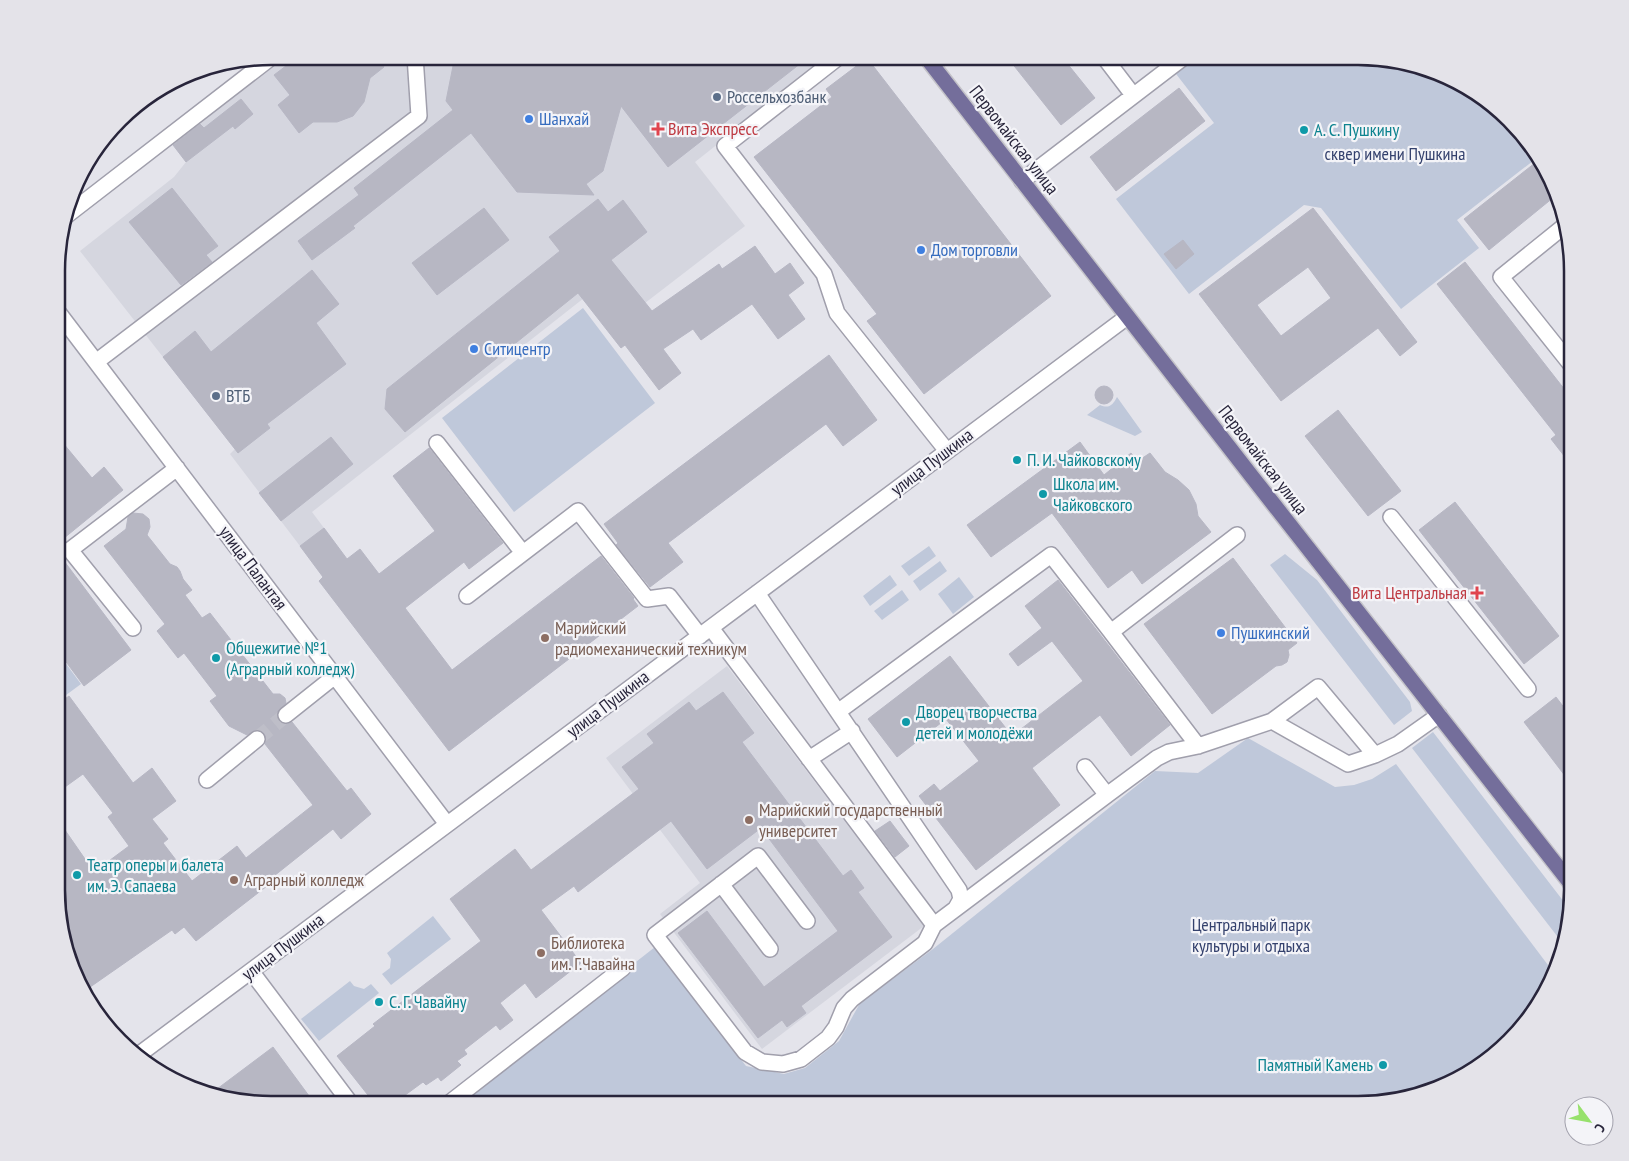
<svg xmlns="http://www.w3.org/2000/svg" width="1629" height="1161" font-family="'PT Sans Narrow',sans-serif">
<rect width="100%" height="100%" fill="#e4e4eb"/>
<path fill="#d5d6df" d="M282 56H829L695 162 745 226 610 330 584 298 312 512 324 528 300 546 230 454 235 449 80 251 174 177 186 162 213 141 197 119Z
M727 666 924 926 762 1049 660 914 700 883 606 758Z"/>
<path fill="#bfc8da" d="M1190 57H1372L1427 68 1488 100 1538 157 1457 220 1479 248 1401 309 1321 208 1304 205 1189 294 1116 199 1214 123 1173 70Z
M583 308 655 403 514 512 442 418Z
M1117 397 1142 432 1135 436 1087 415 1100 405C1109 409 1113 405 1117 397Z
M929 546 936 556 909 576 901 566Z
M1285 554 1317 580 1410 702 1412 711 1394 725 1270 565Z
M940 561 947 571 920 591 913 581Z
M890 575 897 585 870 606 863 596Z
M959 577 974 597 953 614 938 594Z
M902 590 909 600 882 620 874 611Z
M58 653 81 684 58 701Z
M1433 732 1571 911 1564 945 1412 748Z
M1248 738 1335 787 1354 785 1372 779 1396 764 1554 973 1529 1020 1453 1082 1358 1105 455 1104 655 947 746 1066 784 1074 805 1068 839 1041 860 1003 933 949 1155 771 1198 773Z
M433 916 451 939 391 985 382 974 390 968 391 959 387 953Z
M350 981 354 986 364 989 371 984 379 993 319 1041 301 1019Z"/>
<path fill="#b7b7c3" stroke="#b7b7c4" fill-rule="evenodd" d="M299 56H376L384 67 370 78 364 102 353 116 337 122H313L299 133 278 105 290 95 274 75Z
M455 56H810L668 167 621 106 603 171 586 184 594 195 517 192 471 133 353 226 355 228 312 260 298 241 359 195 354 188 453 110 446 101Z
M1007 57H1062L1095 98 1061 125Z
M867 58 1051 296 924 394 867 321 877 314 754 157 832 97 826 89Z
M1179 88 1205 121 1116 191 1090 157Z
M241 99 253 114 235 129 233 126 186 162 173 145 200 124 204 128Z
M1540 159 1544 164 1554 197 1489 250 1464 219Z
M172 188 218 246 206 255 212 262 181 285 129 222Z
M598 199 608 212 623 200 647 232 611 260 652 311 719 264 722 269 755 246 775 274 790 263 804 283 788 295 805 319 778 339 752 304 701 340 693 329 663 349 681 373 659 390 625 345 621 348 578 293 405 432 385 409 387 389 560 251 549 237Z
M484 208 509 240 437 295 412 263Z
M1313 208 1417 342 1400 356 1378 328 1281 401 1199 294ZM1308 267 1331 298 1281 336 1257 305Z
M1183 240 1194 254 1176 269 1164 254Z
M1465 262 1572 399V466L1551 439 1556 435 1437 284Z
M312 270 339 304 316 323 346 364 267 424 270 428 238 453 163 357 195 331 211 352Z
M829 355 877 420 843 446 826 424 668 543 683 562 650 587 616 545 618 543 604 524Z
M1095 395a9 9 0 1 1 18 0a9 9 0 1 1-18 0Z
M1338 410 1401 491 1368 516 1305 436Z
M58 437 92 478 104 467 123 490 58 543Z
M331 437 353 464 281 521 259 493Z
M1080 442 1104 475 1131 453 1138 461 1150 453 1165 472 1178 480 1189 490 1196 504 1198 516 1211 532 1142 584 1132 570 1108 588 1052 513 991 557 967 525Z
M429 448 503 543 469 569 464 562 405 608 452 670 601 556 634 598 633 599 638 606 449 751 319 581 323 577 300 546 324 528 347 559 360 549 379 574 435 531 393 476Z
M1455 502 1559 636 1524 664 1419 530Z
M133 513 143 514 149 519 150 527 147 535 170 564 177 567 180 571 183 579 192 590 185 595 202 618 210 613 273 694H280L285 698 286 703 277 712 278 720 283 724H288L292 722 347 791 351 788 371 814 341 839 333 829 274 876 276 879 196 941 184 927 175 934 172 930 83 992 58 918V820L94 872 129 846 108 817 113 813 83 774 58 792V704L69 696 133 783 152 768 176 801 152 819 168 839 163 843 192 881 237 846 246 858 313 805 265 744 266 738 264 733 256 730 247 735 229 726 210 701 217 696 184 653 178 658 157 631 165 624 104 546 126 529 128 517Z
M58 553 131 650 84 686 58 651Z
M1233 558 1297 643 1288 650 1289 655 1287 662 1282 665 1276 666 1212 714 1144 624Z
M1058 580 1170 725 1131 756 1100 715 1032 768 1060 805 976 870 919 796 934 784 940 791 979 761 946 719 897 757 868 719 950 656 1012 736 1083 681 1052 641 1018 666 1009 654 1042 628 1025 606Z
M723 692 754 733 742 742 843 876 851 870 864 888 858 892 892 937 801 1006 806 1013 787 1027 782 1020 758 1038 678 933 707 911 764 987 838 931 761 828 707 869 671 821 578 892 574 886 541 910 581 963 536 998 525 983 500 1003 513 1020 500 1030 496 1025 464 1050 467 1054 457 1061 461 1065 441 1081 438 1077 426 1085 423 1082 393 1104H375L337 1056 375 1026 373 1024 481 941 450 899 515 849 531 870 639 789 622 767 654 743 647 734 689 702 696 711Z
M1556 697 1572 718V785L1524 722Z
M890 821 909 846 895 857 875 831Z
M273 1047 315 1104H257L209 1095Z"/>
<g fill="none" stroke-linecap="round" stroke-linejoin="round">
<path stroke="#bebec8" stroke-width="15" stroke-dasharray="15 8" stroke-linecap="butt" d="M257 739 286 715"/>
<g stroke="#a09fac" stroke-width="18">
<path id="minor" d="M840 56 725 146 824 274 837 313 947 451
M1104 57 1133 95
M1022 181 1184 57
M66 216 273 56
M1563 227 1501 277 1572 366
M58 312 447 824
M96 362 419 116 415 56
M437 443 523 553
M1391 517 1528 689
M757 593 959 890 961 899 956 908
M467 596 578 511 647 599 669 596 700 636
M133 628 70 550 177 468
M711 628 934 925 925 943 852 999 844 1008 836 1027 828 1038 801 1059 783 1064 762 1062 745 1052 655 935 758 856 807 921
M839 711 1051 555 1111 632
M286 715 335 676
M1272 721 1318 687 1375 755
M1198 746 1111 632 1237 535
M809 759 852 731
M1085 767 1107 795 1157 758 1169 752 1198 746 1272 721 1348 764 1375 755 1398 744 1439 715
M207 780 257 739
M721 884 770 949
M934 925 1107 795
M251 971 351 1104
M137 1056 1127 317
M448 1104 623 968"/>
</g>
<g stroke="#c3c2c8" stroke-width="18">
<path id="major" d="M926 57 1253 478 1572 885"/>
</g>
<use href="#minor" stroke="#fff" stroke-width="15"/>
<use href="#major" stroke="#746e9b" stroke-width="15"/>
</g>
<g fill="#5c6f8a" stroke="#f4f4f8" stroke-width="2">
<circle cx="717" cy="97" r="5"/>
<circle cx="216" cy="396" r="5"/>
</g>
<g fill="#3f7fe0" stroke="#f4f4f8" stroke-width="2">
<circle cx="529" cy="119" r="5"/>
<circle cx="921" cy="250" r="5"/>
<circle cx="474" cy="349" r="5"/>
<circle cx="1221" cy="633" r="5"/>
</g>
<g fill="#e0444e" stroke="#f4f4f8" stroke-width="2">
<path d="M655.5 121.5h5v5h5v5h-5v5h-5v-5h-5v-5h5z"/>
<path d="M1474.5 585.5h5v5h5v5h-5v5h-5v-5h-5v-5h5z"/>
</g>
<g fill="#0f9aa8" stroke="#f4f4f8" stroke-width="2">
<circle cx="1304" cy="130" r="5"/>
<circle cx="1017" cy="460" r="5"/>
<circle cx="1043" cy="494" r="5"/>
<circle cx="216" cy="658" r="5"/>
<circle cx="906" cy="722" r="5"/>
<circle cx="77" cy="875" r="5"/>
<circle cx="379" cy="1002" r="5"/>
<circle cx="1383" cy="1065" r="5"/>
</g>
<g fill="#8d6e63" stroke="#f4f4f8" stroke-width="2">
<circle cx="545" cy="638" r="5"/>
<circle cx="749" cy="820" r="5"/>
<circle cx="234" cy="880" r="5"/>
<circle cx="541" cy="953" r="5"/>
</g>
<g text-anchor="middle" stroke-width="4.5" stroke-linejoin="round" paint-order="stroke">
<g font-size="18" fill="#4e5e75" stroke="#f4f4f8" text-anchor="start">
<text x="727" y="103">Россельхозбанк</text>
<text x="226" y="402">ВТБ</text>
</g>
<g font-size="18" fill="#366cbe" stroke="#f4f4f8" text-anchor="start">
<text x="539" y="125">Шанхай</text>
<text x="931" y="256">Дом торговли</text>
<text x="484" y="355">Ситицентр</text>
<text x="1231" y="639">Пушкинский</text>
</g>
<g font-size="18" fill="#be3a42" stroke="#f4f4f8" text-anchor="start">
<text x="668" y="135">Вита Экспресс</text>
<text x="1467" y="599" text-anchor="end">Вита Центральная</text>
</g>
<g font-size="18" fill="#0d838f" stroke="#f4f4f8" text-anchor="start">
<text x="1314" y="136">А. С. Пушкину</text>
<text x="1027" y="466">П. И. Чайковскому</text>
<text x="1053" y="490">Школа им.<tspan x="1053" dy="21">Чайковского</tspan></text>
<text x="226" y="654">Общежитие №1<tspan x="226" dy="21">(Аграрный колледж)</tspan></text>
<text x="916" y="718">Дворец творчества<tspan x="916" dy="21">детей и молодёжи</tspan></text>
<text x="87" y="871">Театр оперы и балета<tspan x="87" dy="21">им. Э. Сапаева</tspan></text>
<text x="389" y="1008">С. Г. Чавайну</text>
<text x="1373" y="1071" text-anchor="end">Памятный Камень</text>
</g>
<g font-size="18" fill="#28253b" stroke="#f4f4f8">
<text transform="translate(1014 140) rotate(52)" y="6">Первомайская улица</text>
<text transform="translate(1263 460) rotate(52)" y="6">Первомайская улица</text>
<text transform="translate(932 462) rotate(-37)" y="6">улица Пушкина</text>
<text transform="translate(253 568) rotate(53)" y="6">улица Палантая</text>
<text transform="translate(608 704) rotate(-37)" y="6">улица Пушкина</text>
<text transform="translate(283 947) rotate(-37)" y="6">улица Пушкина</text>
</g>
<g font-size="18" fill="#34416d" stroke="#f4f4f8">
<text x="1395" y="160">сквер имени Пушкина</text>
<text x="1251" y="931">Центральный парк<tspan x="1251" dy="21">культуры и отдыха</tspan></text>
</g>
<g font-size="18" fill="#785e54" stroke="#f4f4f8" text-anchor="start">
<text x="555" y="634">Марийский<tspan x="555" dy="21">радиомеханический техникум</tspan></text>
<text x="759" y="816">Марийский государственный<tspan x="759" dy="21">университет</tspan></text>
<text x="244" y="886">Аграрный колледж</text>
<text x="551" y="949">Библиотека<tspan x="551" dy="21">им. Г.Чавайна</tspan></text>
</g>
</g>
<path d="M0 0H1629V1161H0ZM271 65H1358A206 206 0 0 1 1564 271V890A206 206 0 0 1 1358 1096H271A206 206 0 0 1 65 890V271A206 206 0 0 1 271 65Z" fill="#e4e3e9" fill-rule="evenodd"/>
<path fill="none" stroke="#28253b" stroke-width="2.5" d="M271 65H1358A206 206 0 0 1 1564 271V890A206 206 0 0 1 1358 1096H271A206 206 0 0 1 65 890V271A206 206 0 0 1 271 65Z"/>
<g transform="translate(1589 1121) rotate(122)"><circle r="24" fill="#f4f4f8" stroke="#a2a1ac"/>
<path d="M0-4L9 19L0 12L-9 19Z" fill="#97e16c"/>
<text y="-8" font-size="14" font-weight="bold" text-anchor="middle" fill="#28253b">С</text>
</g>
</svg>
